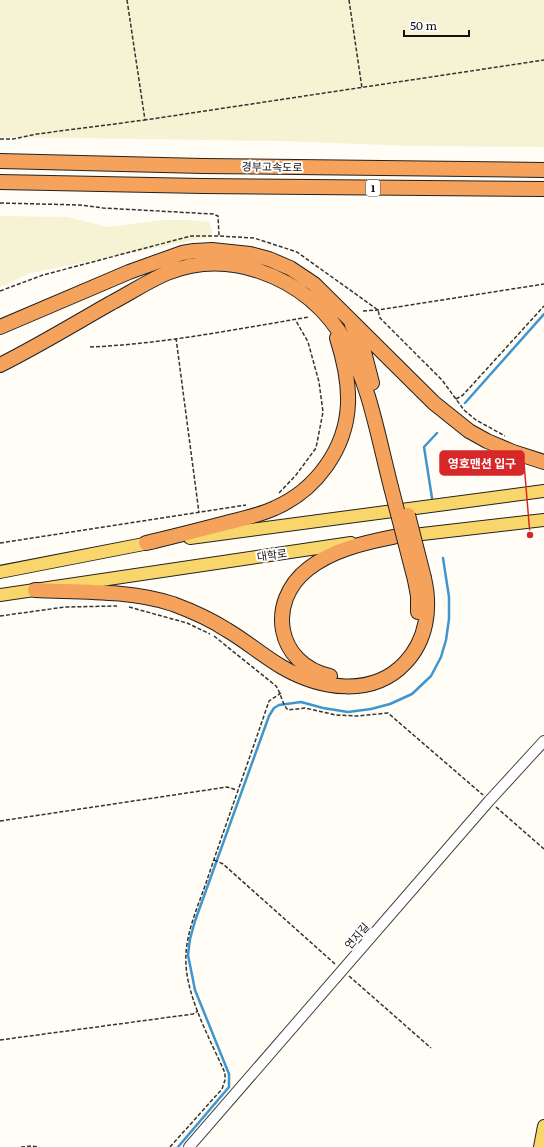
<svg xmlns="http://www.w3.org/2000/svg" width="544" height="1147" font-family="Literata,'Noto Sans KR',serif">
<rect width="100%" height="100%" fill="#fffdf5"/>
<path fill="#f6f3d4" d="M0 0H544V147L412 146 280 141 0 137Z
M0 216 67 217 109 227 162 220H188L209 222 213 233 209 237 31 273 0 287Z"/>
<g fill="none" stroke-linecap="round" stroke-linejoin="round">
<path stroke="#3f96cf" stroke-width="2.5" d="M465 403 544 314
M432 498 424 447 437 433
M178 1147 229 1087V1074L195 990 188 955 190 939 195 921 269 716 274 708 279 705 301 702 323 708 348 712 371 709 390 704 412 694 431 676 441 657 446 640 449 619V597L443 558"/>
<g stroke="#444" stroke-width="12">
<path id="minor" d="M189 1147 489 801 544 741"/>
</g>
<g stroke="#222" stroke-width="14">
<path id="major" d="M405 536 544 520
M190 538 544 491
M0 572 154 542
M0 595 351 543
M540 1147 544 1126"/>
</g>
<g stroke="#222" stroke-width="16">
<path id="highway" d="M0 161 203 166 544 170
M0 182 202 186 544 189
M352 325 363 348 372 383
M0 327 129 272 182 253 194 251 212 250 250 254 269 259 290 268 314 284 434 403 469 431 487 441 513 452 544 462
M0 365C38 346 74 324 111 303 130 293 148 281 167 273 197 261 229 261 259 271 359 305 368 398 391 487
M146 543C172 537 199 530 226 523 242 519 260 515 275 508 316 490 346 449 348 404 349 381 344 360 337 338
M415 580 418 596V612
M35 590C79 592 131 590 173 604 192 611 210 619 227 630 246 641 263 656 282 667 320 689 372 698 405 663 427 640 431 608 424 578
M330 676C276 664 266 602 308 569 332 550 363 543 393 537"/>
</g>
<path stroke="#333" stroke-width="1.5" stroke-dasharray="4 2" stroke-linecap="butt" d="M127 0 145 120 544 60
M349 0 362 88
M0 139H13L37 134 145 120
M0 203 79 205 103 208 213 214 218 216 219 236
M0 291 43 275 153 246 191 236H219L254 238 297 252 378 310 380 318 442 380 464 410 476 420 505 436
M363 311 378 310 544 284
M176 338 199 513
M90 347C163 344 237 329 309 317
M456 399 463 395 544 306
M279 493 296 475 316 448 323 412 319 382 308 342 295 319
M0 543 246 505
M129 607 187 623 210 634
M0 616 65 607 117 606
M214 636 276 686C281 693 282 704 288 710L305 708 336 715 357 716 388 713 483 795
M496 807 544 849
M0 821 227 787 237 790
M214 860 223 864 335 964
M349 976 431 1048
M0 1040 193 1014 198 1011
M21 1147 32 1146 38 1147
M170 1147 222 1089 225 1080V1073C211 1041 188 1000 186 965 184 934 199 905 208 877 228 818 249 760 269 701L281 693"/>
<use href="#minor" stroke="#fff" stroke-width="10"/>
<use href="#major" stroke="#f9d66b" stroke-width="12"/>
<use href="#highway" stroke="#f5a25d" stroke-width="14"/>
<g stroke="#222" stroke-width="16" stroke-linecap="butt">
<path id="highway-bridge" d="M391 487 415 580
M408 515 424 578"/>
</g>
<use href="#highway-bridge" stroke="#f5a25d" stroke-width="14"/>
</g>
<g text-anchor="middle" stroke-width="4" stroke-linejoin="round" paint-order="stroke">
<rect fill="#fff" stroke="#585858" stroke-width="1" x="366" y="180" width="14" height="16" rx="3"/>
<g font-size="10" font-weight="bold" fill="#111">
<text x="373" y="192">1</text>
</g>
<g font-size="11" fill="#111" stroke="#fff">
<text transform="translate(272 167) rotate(1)" y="4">경부고속도로</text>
<text transform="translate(272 555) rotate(-8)" y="4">대학로</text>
<text transform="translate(357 936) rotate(-49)" y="4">연지길</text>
</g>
</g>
<path fill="none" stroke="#d62828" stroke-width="1.5" d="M530 535L524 463"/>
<circle fill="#d62828" stroke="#fff" stroke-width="1.5" cx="530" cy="535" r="4"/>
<rect fill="#d62828" stroke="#d62828" stroke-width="1.5" x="440" y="451" width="84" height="24" rx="4"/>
<g font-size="12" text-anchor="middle" font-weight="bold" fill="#fff">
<text x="482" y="468">영호맨션 입구</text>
</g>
<path d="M404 30v6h65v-6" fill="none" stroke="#111111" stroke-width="2"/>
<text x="410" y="30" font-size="12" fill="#111111" stroke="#ffffff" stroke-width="3" paint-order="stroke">50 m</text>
</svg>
